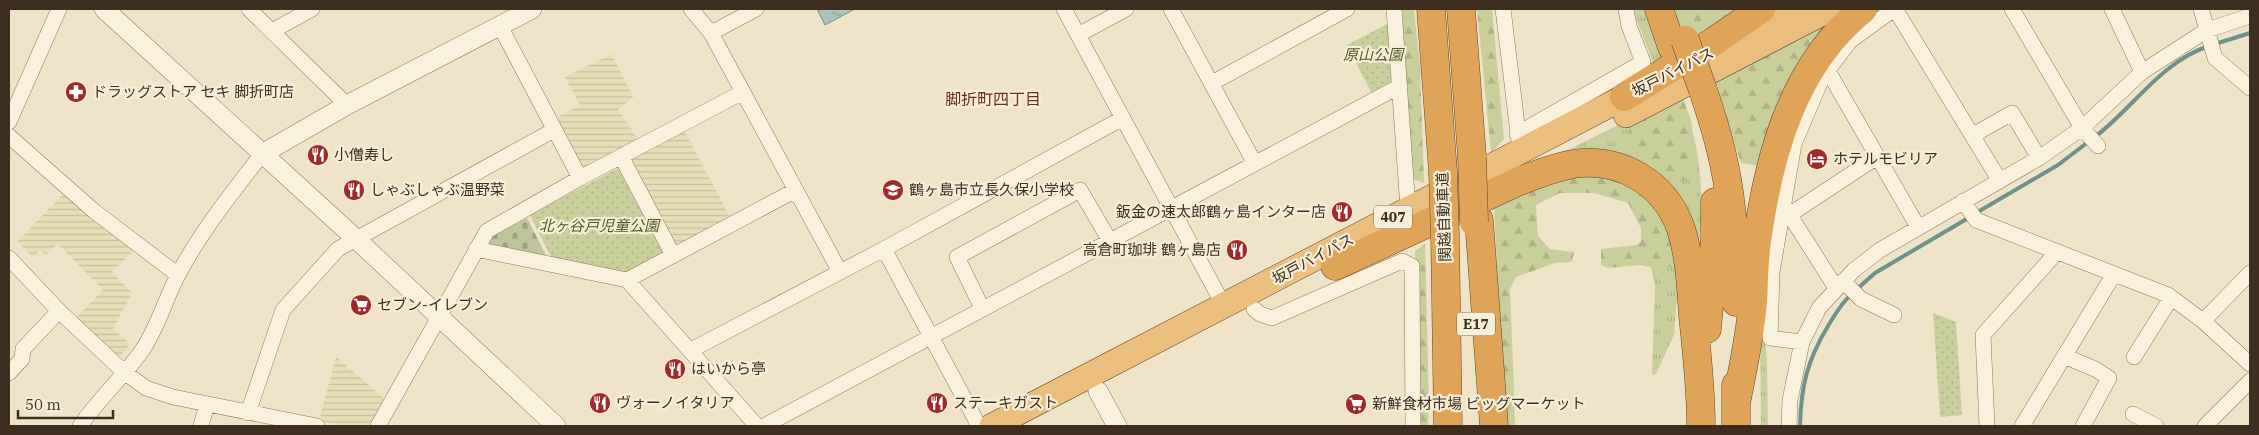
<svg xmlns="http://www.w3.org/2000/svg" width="2259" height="435" font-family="'IBM Plex Serif','Noto Sans JP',serif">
<defs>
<pattern id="farmland-rules" width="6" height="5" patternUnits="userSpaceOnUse" patternTransform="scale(1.25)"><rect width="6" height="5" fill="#e6deb5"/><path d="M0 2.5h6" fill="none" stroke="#c6bf9b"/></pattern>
<pattern id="grass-tufts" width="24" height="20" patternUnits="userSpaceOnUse" patternTransform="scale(1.25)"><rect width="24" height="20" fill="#c9cf9b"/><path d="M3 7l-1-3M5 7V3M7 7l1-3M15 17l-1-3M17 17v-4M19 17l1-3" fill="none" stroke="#aeb285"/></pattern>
<pattern id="forest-firs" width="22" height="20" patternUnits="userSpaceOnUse" patternTransform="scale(1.25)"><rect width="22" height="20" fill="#c9cf9b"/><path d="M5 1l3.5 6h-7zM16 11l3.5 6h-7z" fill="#aeb285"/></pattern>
<pattern id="cemetery-stones" width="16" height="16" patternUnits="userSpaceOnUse" patternTransform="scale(1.25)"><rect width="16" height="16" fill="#bfc49a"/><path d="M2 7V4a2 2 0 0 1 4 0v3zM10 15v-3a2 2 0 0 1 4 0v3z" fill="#9ca07d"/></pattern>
<pattern id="park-dots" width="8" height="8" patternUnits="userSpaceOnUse" patternTransform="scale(1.25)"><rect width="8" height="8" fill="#c9cf9b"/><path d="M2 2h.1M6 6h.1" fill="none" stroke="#aeb285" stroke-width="1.8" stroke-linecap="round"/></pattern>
<pattern id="water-ripples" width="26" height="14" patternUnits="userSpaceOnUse" patternTransform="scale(1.25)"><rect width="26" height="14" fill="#a9c4bc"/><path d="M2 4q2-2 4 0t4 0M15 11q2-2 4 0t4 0" fill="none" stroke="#8ba098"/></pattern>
</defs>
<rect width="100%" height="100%" fill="#f0e4c8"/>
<path fill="url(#farmland-rules)" d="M612 54 633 97 618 110 639 140 584 169 556 118 580 105 565 77Z
M684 130 731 219 674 248 628 160Z
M64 193 135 249 112 272 132 293 113 329 130 344 119 358 76 318 103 290 58 244 45 255 40 250 33 257 17 242Z
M336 357 385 399 370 426H348L319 421Z"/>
<path fill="url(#grass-tufts)" d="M1634 9H1750L1654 65 1637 21Z
M1680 94C1702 146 1706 202 1697 258L1685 227 1562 153Z
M1676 263 1678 285 1674 335 1656 374 1652 375 1655 287 1651 267Z
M1764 321 1767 364 1768 426H1761L1760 323Z
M1514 389 1515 426H1504L1503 391Z"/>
<path fill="url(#forest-firs)" d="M1401 9H1414L1420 67 1424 183 1413 179Z
M1477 9H1492L1504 139 1491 153Z
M1686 9H1750L1709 39 1693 28Z
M1826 19 1832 28 1760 166 1741 163 1725 116 1715 76Z
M1682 96 1691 120 1696 156 1689 178 1675 184C1649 169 1622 153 1631 118Z
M1579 172 1621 180 1646 197 1663 217 1673 242 1676 263 1664 270 1640 265 1608 268 1601 265V249L1636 245 1641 242V228L1628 203 1594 193H1560L1536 205 1538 236 1550 249 1574 252 1572 262 1555 263 1516 277 1510 289 1514 389 1503 391 1494 205Z
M1425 244 1429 405 1428 426H1419L1420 395 1415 251Z"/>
<path fill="url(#cemetery-stones)" d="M527 218 549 261 491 248 489 243 493 235Z"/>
<path fill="url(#park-dots)" d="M1389 23 1394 80 1371 92 1347 45Z
M618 168 663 253 625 273 553 261 530 215Z
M1933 313 1956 322 1962 415 1940 417Z"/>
<path fill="url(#water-ripples)" stroke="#6f938a" d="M817 9H855L825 25Z"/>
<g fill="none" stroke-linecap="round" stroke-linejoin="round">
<path stroke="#6f938a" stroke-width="4" d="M2215 44 2250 33
M2096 136C2133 108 2162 61 2209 46
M1976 213 2058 165 2088 142
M1856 290 1875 273 1970 217
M1800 426C1801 386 1807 361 1828 326 1835 315 1841 303 1851 295"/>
<g stroke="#8d765c" stroke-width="16">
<path id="minor" d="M249 9 347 105
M691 9 711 33 840 272
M1064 9 1224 306
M1171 9 1254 162
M1394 9 1408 209
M1503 9 1519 141
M1895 9 2000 181
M2012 9 2082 128 2098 146
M2112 9 2142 72
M2201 9 2215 58 2250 88
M500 26 580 178
M272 31 312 9
M711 33 756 9
M1078 35 1126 9
M1828 71 1918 227
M1212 83 1347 9
M9 122 59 9
M1517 134 1643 62 1629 26 1626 9
M1973 135 2012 113 2039 158
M9 136 94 211 178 275
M621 156 673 255
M1963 201 1976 220 2168 295 2203 321 2250 364
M1784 206 1836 288
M1789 215 1877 157
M476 249 627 280 757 426
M884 249 979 426
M9 258 59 311 124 372 146 388 173 397 317 426
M627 280 796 190
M1843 281 1861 299 1894 315
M982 308 957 257 1080 190 1110 241
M1254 309 1260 314 1272 318 1402 261 1412 266 1413 426
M2203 321 2250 273
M1802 342 1770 338 1772 272 1794 144 1822 78 1850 41 1894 9
M691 350 884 249 1123 118
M2064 356 2095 369 2109 378 2083 426
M2134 357 2171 298
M9 373 22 359 23 349 59 311
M248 413 283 310 338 249 554 130
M2133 414 2156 426
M80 426C98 400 122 378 141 352 158 328 165 299 179 273 202 230 232 193 262 154
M201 426 207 404
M378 426 487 231 580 178 743 92
M764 426 1400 86
M1789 426 1790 400 1802 342 1819 308 1854 270 1880 250 2039 158 2082 128 2142 72 2207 30 2250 16
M1987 426 1983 335 2057 252
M2022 426 2114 274
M2205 426 2250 381"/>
</g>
<g stroke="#8d765c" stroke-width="20">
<path id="tertiary" d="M104 9 355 238 556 426
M262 154 347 105 532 9
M1098 391 1117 426"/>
</g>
<g stroke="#5b4430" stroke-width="26">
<path id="trunk" d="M1726 44 1795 9
M1626 115 1830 9
M992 426 1642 88"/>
</g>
<g stroke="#5b4430" stroke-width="29">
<path id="motorway" d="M1431 9 1443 172
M1461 9 1472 157
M1659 9 1672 47
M1703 90C1711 114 1719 139 1724 164 1734 209 1735 256 1736 302
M1624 97 1713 42 1761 9
M1479 220 1494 426
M1445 236 1448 426
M1335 266 1515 183C1534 175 1553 168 1573 164 1621 157 1665 183 1681 229 1690 257 1691 287 1693 316 1697 353 1701 389 1701 426
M1707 329 1715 239V202
M1736 403C1743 369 1750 336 1753 302 1754 281 1754 261 1757 241 1769 155 1793 65 1863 9
M1736 426V385"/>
</g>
<use href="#minor" stroke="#faf1dc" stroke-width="15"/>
<use href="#tertiary" stroke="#faf1dc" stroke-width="19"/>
<use href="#trunk" stroke="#eabe7c" stroke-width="25"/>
<use href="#motorway" stroke="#e0a458" stroke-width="28"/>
<g stroke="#5b4430" stroke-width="29" stroke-linecap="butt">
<path id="motorway-bridge" d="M1685 40 1703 90
M1472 157 1474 222
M1443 172 1445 236"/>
</g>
<use href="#motorway-bridge" stroke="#e0a458" stroke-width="28"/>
</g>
<defs>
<g id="pharmacy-disc" transform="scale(1.125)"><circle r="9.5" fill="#9e2a2b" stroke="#f7eed8"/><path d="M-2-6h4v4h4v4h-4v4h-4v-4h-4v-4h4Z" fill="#fff"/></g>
<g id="restaurant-disc" transform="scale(1.125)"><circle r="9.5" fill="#9e2a2b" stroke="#f7eed8"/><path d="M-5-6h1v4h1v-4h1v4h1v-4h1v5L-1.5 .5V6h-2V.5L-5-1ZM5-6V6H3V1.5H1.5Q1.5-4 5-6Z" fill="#fff"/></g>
<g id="hotel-disc" transform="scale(1.125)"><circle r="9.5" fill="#9e2a2b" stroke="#f7eed8"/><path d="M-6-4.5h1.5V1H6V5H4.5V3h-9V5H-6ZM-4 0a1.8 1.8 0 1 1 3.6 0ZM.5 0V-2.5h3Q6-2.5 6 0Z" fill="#fff"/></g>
<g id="school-disc" transform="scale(1.125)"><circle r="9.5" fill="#9e2a2b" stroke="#f7eed8"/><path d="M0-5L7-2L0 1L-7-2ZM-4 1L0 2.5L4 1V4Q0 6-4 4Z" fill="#fff"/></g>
<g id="supermarket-disc" transform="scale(1.125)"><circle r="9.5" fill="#9e2a2b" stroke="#f7eed8"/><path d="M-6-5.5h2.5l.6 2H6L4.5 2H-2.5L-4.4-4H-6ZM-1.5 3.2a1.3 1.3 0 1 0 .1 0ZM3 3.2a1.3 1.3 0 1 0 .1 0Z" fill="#fff"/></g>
</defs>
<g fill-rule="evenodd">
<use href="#pharmacy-disc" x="76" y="92"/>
<use href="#restaurant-disc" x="318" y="155"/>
<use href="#hotel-disc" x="1817" y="159"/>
<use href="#restaurant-disc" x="354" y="190"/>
<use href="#school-disc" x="893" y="190"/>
<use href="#restaurant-disc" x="1342" y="212"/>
<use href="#restaurant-disc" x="1237" y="250"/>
<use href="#supermarket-disc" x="361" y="305"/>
<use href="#restaurant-disc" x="675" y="369"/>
<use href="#restaurant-disc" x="600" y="403"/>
<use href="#restaurant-disc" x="937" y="403"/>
<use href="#supermarket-disc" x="1356" y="404"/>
</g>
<g text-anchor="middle" stroke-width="4.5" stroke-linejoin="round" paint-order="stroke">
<g fill="#f7eed8" stroke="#756857" stroke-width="1">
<rect x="1374" y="205.5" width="38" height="23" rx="4"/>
<rect x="1457" y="312.5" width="38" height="23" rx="4"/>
</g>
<g font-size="14" font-weight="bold" fill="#3d2e20">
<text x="1393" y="222">407</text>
<text x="1476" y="329">E17</text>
</g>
<g font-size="15" font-style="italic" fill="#4d5a26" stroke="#f7eed8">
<text x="1373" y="60">原山公園</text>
<text x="599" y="231">北ヶ谷戸児童公園</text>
</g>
<g font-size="15" fill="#3d2e20" stroke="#f7eed8">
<text transform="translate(1673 72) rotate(-27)" y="5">坂戸バイパス</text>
<text transform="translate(1444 217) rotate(-92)" y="5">関越自動車道</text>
<text transform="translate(1313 259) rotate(-28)" y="5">坂戸バイパス</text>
</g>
<g font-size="15" fill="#3d2e20" stroke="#f7eed8" text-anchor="start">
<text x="92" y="97">ドラッグストア セキ 脚折町店</text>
<text x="334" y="160">小僧寿し</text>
<text x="1833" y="164">ホテルモビリア</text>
<text x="370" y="195">しゃぶしゃぶ温野菜</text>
<text x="909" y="195">鶴ヶ島市立長久保小学校</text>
<text x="1326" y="217" text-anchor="end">鈑金の速太郎鶴ヶ島インター店</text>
<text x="1221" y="255" text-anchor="end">高倉町珈琲 鶴ヶ島店</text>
<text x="377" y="310">セブン-イレブン</text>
<text x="691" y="374">はいから亭</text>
<text x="616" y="408">ヴォーノイタリア</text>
<text x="953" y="408">ステーキガスト</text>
<text x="1372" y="409">新鮮食材市場 ビッグマーケット</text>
</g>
<g font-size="16" fill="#6b2e1e" stroke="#f7eed8">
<text x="993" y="105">脚折町四丁目</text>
</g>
</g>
<rect width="2259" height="435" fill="none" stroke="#3d2e20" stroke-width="20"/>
<path d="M18 410v8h95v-8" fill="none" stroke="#3d2e20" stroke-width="2.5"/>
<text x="25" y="410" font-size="15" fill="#3d2e20" stroke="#f7eed8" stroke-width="4" paint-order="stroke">50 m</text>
</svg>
